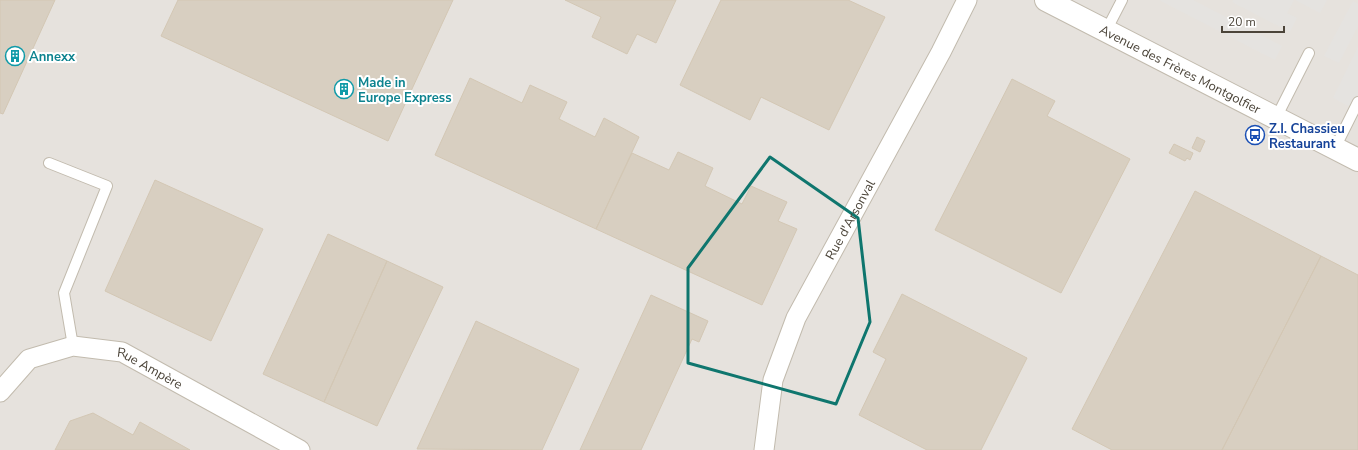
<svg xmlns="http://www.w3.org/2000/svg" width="1358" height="450" font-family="'Nunito Sans',sans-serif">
<rect width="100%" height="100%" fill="#f6f3ec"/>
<path fill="#e6e2dd" d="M0 0H1358V450H0Z"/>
<path fill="#e5e3e0" d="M1159 0H1193L1282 46 1275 60Z
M1233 0H1294L1287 13 1297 18 1290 32 1232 2Z
M1295 0H1327L1320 13Z
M1353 1 1358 4V26L1339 63 1324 56Z
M1358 47V102L1354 109 1333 98Z"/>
<path fill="#d8cfc1" stroke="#d3c7b4" d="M0 0H55L3 114 0 113Z
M178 0H453L388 141 161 36Z
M565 0H676L656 43 637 34 627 54 592 37 601 17Z
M721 0H848L885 17 829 130 761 97 750 120 680 85Z
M470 78 522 103 530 85 567 102 559 119 595 137 604 118 639 137 596 229 435 155Z
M1012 79 1055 101 1047 116 1130 159 1061 293 935 230Z
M1197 137 1205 141 1200 152 1192 148Z
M1174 144 1193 153 1190 160 1187 158 1185 161 1169 153Z
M678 152 713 168 705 186 742 204 751 186 787 202 778 221 797 229 762 305 596 229 632 153 669 170Z
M155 180 263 229 211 341 105 291Z
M1195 191 1321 256 1222 450H1112L1072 429Z
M328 234 387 261 324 402 263 374Z
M1321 256 1358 275V450H1222Z
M387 261 443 287 377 426 324 402Z
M902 294 1027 358 981 450H927L859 415 886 359 873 352Z
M651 295 708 321 699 342 692 339 641 450H580Z
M476 321 579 369 542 450 417 449Z
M93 413 133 435 140 422 190 450H55L70 421Z"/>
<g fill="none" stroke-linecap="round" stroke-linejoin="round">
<g stroke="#c2bbae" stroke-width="12">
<path id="service" d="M1106 31 1122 0
M1276 118 1309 53
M1335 148 1358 102
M49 163 107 186 64 293 73 346"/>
</g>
<g stroke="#c2bbae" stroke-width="21">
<g id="minor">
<path id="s1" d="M0 392 29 359 73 346 122 352 300 450"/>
<path id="s2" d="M764 450 773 380 796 318 941 52 967 0"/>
</g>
</g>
<g stroke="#c2bbae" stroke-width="24">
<g id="tertiary">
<path id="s3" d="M1046 0 1358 160"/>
</g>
</g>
<use href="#service" stroke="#fff" stroke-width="10"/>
<use href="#minor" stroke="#fff" stroke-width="19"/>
<use href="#tertiary" stroke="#fff" stroke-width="22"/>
</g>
<path fill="none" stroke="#0f766e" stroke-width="3" stroke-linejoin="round" d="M770 157 858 218 870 322 836 404 688 363V268Z"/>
<defs>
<g id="building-ring" transform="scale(1)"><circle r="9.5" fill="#fff" stroke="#0f9aa8" stroke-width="1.5"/><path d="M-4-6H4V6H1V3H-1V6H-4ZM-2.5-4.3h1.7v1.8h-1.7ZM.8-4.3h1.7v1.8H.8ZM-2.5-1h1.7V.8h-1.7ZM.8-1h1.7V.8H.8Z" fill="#0f9aa8"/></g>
<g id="bus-ring" transform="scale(1)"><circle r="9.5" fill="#fff" stroke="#1a4fb4" stroke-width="1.5"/><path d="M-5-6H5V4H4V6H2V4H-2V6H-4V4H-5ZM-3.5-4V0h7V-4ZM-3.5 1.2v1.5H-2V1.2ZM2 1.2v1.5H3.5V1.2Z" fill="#1a4fb4"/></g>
</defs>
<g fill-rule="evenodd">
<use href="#building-ring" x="15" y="56"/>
<use href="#building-ring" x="344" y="89"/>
<use href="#bus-ring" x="1255" y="135"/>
</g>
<g text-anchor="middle" stroke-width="4" stroke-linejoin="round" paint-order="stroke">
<g font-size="13" font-weight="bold" fill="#0d838f" stroke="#fff" text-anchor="start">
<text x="29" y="61">Annexx</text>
<text x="358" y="87">Made in<tspan x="358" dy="15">Europe Express</tspan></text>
</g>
<g font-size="13" fill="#4b4439" stroke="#fff">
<text dy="5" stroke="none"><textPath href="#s3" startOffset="151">Avenue des Frères Montgolfier</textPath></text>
<text dy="5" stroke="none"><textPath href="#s2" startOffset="249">Rue d'Arsonval</textPath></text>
<text dy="5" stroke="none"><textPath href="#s1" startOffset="171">Rue Ampère</textPath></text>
</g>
<g font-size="13" font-weight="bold" fill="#164399" stroke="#fff" text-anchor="start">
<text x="1269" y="133">Z.I. Chassieu<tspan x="1269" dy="15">Restaurant</tspan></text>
</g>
</g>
<path d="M1222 26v6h62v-6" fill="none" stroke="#4b4439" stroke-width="2"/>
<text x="1228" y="26" font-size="12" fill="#4b4439" stroke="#ffffff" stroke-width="3" paint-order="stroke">20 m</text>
</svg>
